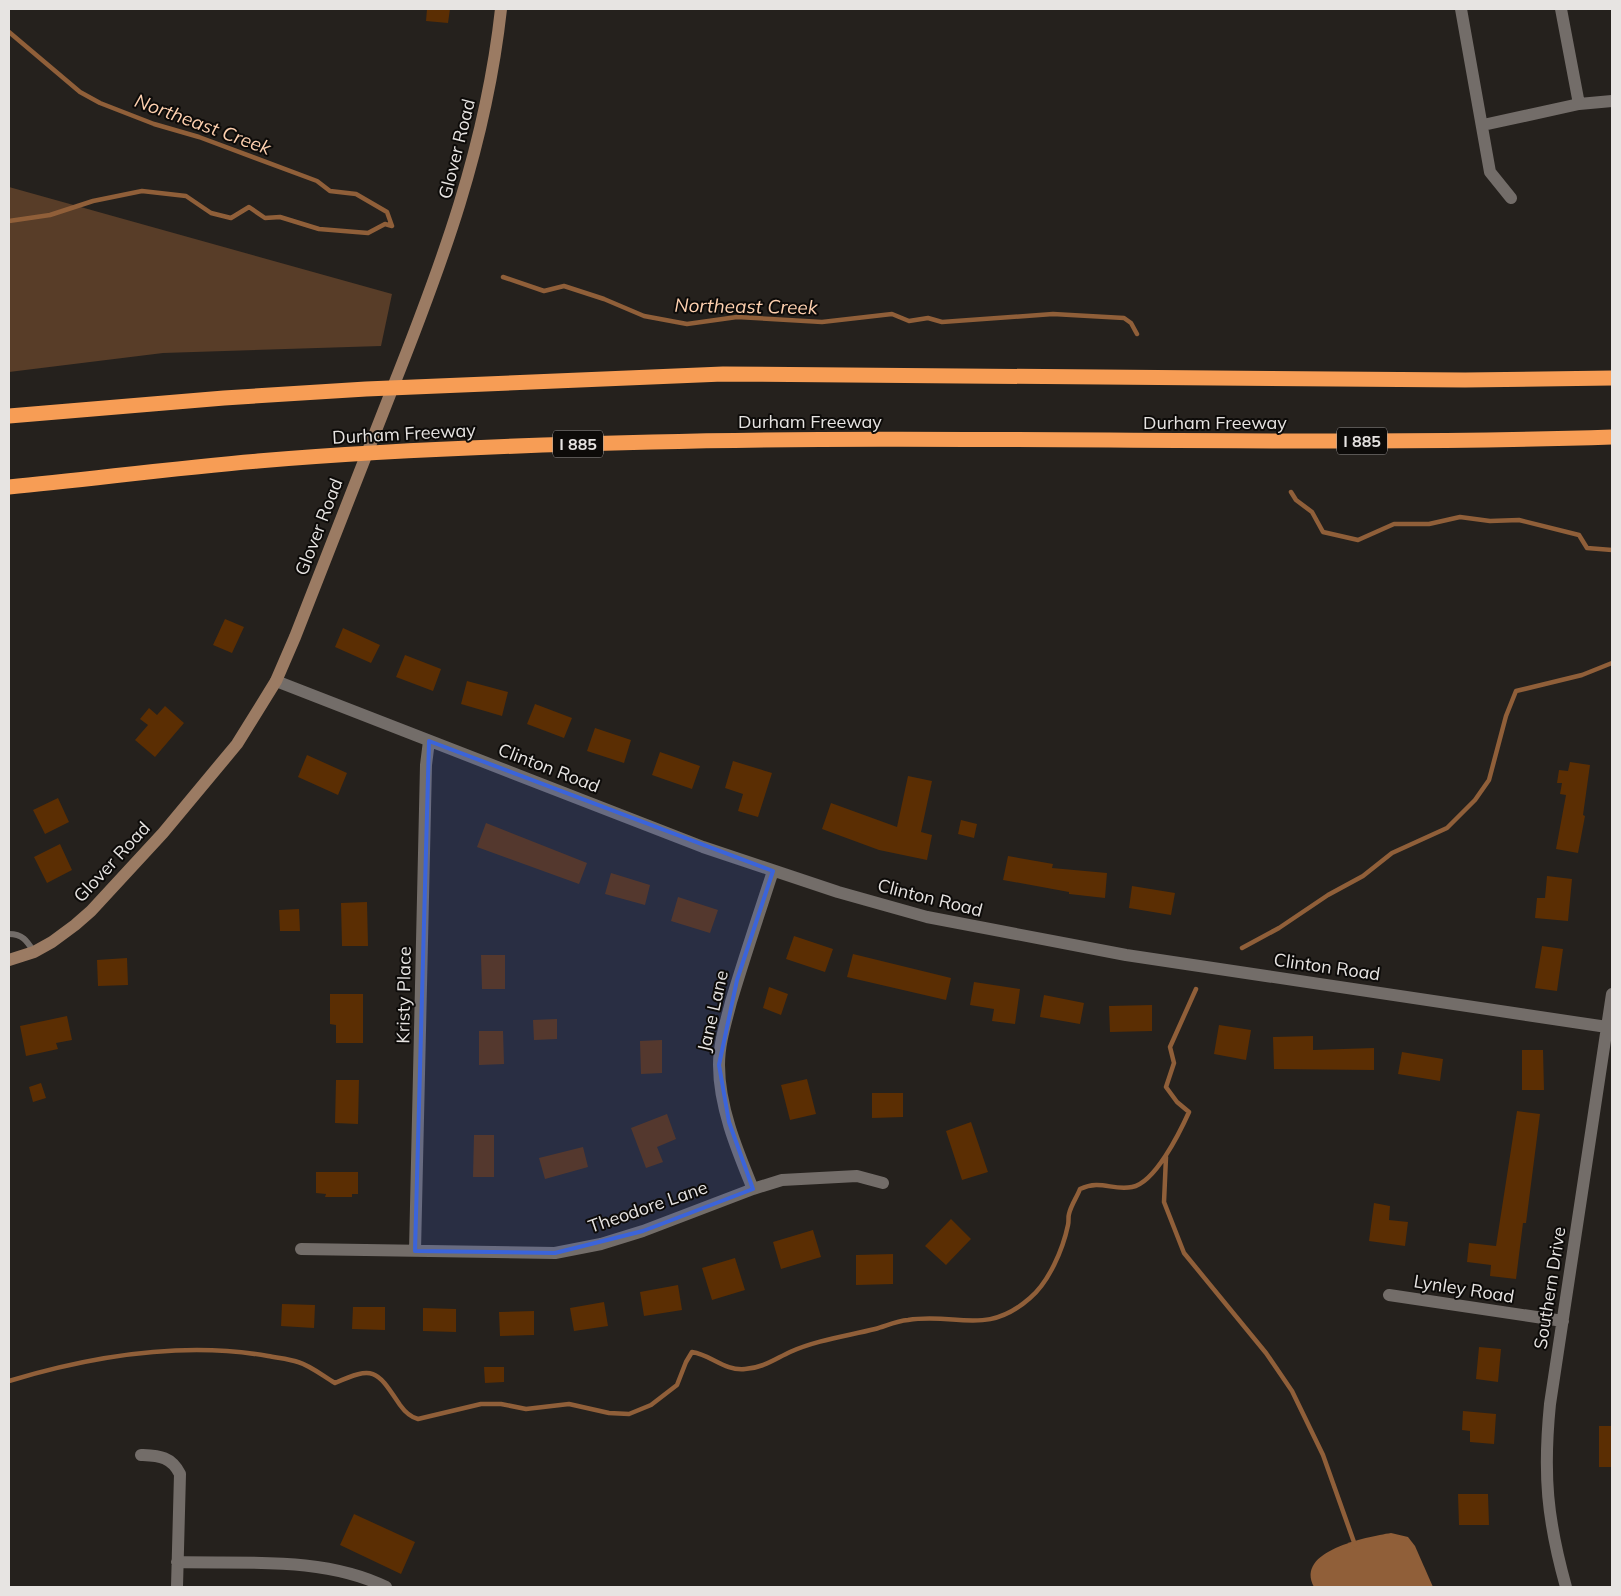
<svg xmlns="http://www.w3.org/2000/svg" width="1621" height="1596" font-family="Mulish,sans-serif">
<rect width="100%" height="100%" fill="#25211d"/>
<path fill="#583d28" d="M9 187 392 294 381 346 163 353 9 372Z"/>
<path fill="#905f39" d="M1391 1533 1408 1537 1415 1546 1433 1587H1314C1294 1551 1366 1537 1391 1533Z"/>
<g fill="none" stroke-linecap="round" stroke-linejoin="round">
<path stroke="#905f39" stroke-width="4.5" d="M9 32 80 92 100 103 154 124 199 137 317 181 330 191 356 194 387 212 392 226
M9 221 50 215 93 201 142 191 186 196 211 213 231 218 249 207 265 218 280 217 319 229 368 233 385 224 392 226
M503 277 544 291 564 286 604 299 644 316 687 324 737 317 822 322 892 314 909 321 928 318 942 322 1053 314 1124 318 1131 323 1137 334
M1291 492 1296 500 1312 512 1323 532 1358 540 1394 524H1429L1460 517 1490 521 1519 520 1579 535 1587 548 1612 550
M1242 948 1279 928 1328 895 1363 876 1392 853 1447 828 1475 800 1489 780 1506 716 1516 691 1582 675 1612 663
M1166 1157 1164 1202 1184 1253 1266 1353 1292 1391 1323 1455 1355 1545
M9 1381C92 1356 182 1341 268 1356 278 1358 289 1359 298 1362 311 1366 323 1376 335 1383 375 1365 377 1371 400 1405 405 1412 410 1417 418 1419L481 1404H501L526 1409 569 1404 609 1413 629 1414 651 1405 677 1385 686 1362 692 1352C712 1355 724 1371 745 1369 763 1368 775 1359 790 1352 817 1340 847 1336 875 1329 886 1326 896 1321 908 1320 956 1312 986 1337 1030 1298 1049 1282 1063 1249 1068 1225 1069 1221 1068 1217 1069 1214 1071 1205 1077 1197 1080 1189 1101 1179 1112 1191 1132 1187 1155 1183 1180 1132 1189 1112L1177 1102 1166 1087 1174 1063 1170 1047 1196 989"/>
</g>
<path fill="#5b2e03" d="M427 9H450L448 23 426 21Z
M225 619 244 627 232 653 213 645Z
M343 628 380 645 371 663 335 647Z
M405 655 441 669 433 691 396 677Z
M467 681 508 692 502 716 461 704Z
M535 704 572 718 564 738 527 724Z
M165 706 184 723 155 757 135 740 148 725 140 719 149 708 157 715Z
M595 728 631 740 624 763 587 751Z
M660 752 700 766 692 789 652 775Z
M307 755 347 773 338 795 298 777Z
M733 761 772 773 758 817 738 811 743 794 725 788Z
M1570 762 1590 765 1583 815 1585 816 1578 853 1556 849 1566 795 1560 794 1562 783H1557L1559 770 1568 771Z
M908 776 932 781 921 832 932 835 927 860 879 850 822 829 831 803 897 827Z
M58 798 69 822 45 834 33 810Z
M961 820 977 824 974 838 958 834Z
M486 823 587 863 579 884 477 847Z
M60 844 72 870 47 883 34 857Z
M1008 856 1053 864 1052 868 1107 873 1105 898 1069 894V892L1003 880Z
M611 873 650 885 645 905 605 894Z
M1547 876 1572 879 1568 921 1535 918 1537 898H1545Z
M1132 886 1175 893 1171 915 1129 908Z
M678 897 718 910 710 933 671 921Z
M367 902 368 946H342L341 903Z
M299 909 300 931H280L279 910Z
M794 936 833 949 825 972 786 959Z
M1542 946 1563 949 1557 991 1535 988Z
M853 954 951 978 946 1000 847 977Z
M481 955H505V989H482Z
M127 958 128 985 98 986 97 960Z
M974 982 1020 989 1015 1024 992 1021 994 1009 970 1005Z
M769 987 788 994 781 1015 763 1008Z
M330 994H363V1043H336V1025L330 1024Z
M1044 995 1084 1003 1080 1024 1040 1017Z
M1152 1005V1031L1110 1032 1109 1006Z
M67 1016 72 1040 56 1043 58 1049 26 1056 20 1026Z
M557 1019V1039L534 1040 533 1020Z
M1219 1025 1251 1030 1246 1060 1214 1054Z
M479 1031H503L504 1064 479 1065Z
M1313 1036V1050L1374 1048V1070L1274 1069 1273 1037Z
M662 1040V1073L641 1074 640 1041Z
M1522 1050H1543L1544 1090H1522Z
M1402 1052 1443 1059 1440 1081 1398 1074Z
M807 1079 816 1114 790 1120 781 1085Z
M336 1080H359L358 1124 335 1123Z
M41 1083 46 1098 33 1102 29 1087Z
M872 1093H903V1117L872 1118Z
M1517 1111 1540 1114 1526 1223H1523L1516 1279 1490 1276 1491 1265 1467 1262 1469 1243 1496 1246Z
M667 1114 676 1139 657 1147 663 1162 646 1168 631 1128Z
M971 1122 988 1172 962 1180 946 1131Z
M474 1135H494V1177H473Z
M583 1147 588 1167 545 1179 539 1158Z
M316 1172H358V1194H352V1197H325L326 1194 316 1193Z
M1374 1203 1390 1206 1389 1220 1408 1222 1405 1246 1369 1241Z
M951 1219 971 1239 946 1265 925 1246Z
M813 1230 821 1257 781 1269 773 1242Z
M893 1254V1284L856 1285V1255Z
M735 1258 745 1290 712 1300 702 1268Z
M678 1285 682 1310 644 1316 640 1292Z
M604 1302 608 1326 574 1331 570 1308Z
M282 1304 315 1305 314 1328 281 1326Z
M353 1307H385V1330L352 1329Z
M423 1308 456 1309V1332L423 1331Z
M534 1311V1335L500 1336 499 1312Z
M1479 1347 1501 1349 1498 1382 1476 1379Z
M484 1367H504V1382L485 1383Z
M1463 1411 1496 1414 1494 1444 1470 1442V1431L1462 1430Z
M1599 1426H1612V1467H1599Z
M1458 1494H1488L1489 1525H1459Z
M354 1514 415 1542 401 1574 340 1545Z"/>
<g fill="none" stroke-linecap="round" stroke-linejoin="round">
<path stroke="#736d69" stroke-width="6" d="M9 934C23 934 27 941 34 952"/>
<path stroke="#736d69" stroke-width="12" d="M1461 9 1490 172 1511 198
M1561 9 1579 104
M1483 125 1579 104 1612 101
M276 681 703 847 838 892 927 917 1126 955 1607 1027
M753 1189C737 1150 719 1107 719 1065 719 1043 726 1022 731 1002 744 958 759 914 773 871
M301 1249 555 1253 601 1244 643 1231 753 1189 782 1180 857 1176 883 1183
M415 1251 426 765 429 741
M1389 1295 1563 1321
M141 1455C159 1456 171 1456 180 1474L177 1587
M177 1562C245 1564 323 1556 386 1587
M1566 1587C1547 1519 1543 1474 1550 1404L1612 994"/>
<path stroke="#9b7b63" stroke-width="12" d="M9 960 34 952 52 942 75 925 91 911 163 833 237 744 276 681 295 637C327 555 359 474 391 392 442 264 486 146 501 9"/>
<path stroke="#f79d55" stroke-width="15" d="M9 416 224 398 366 389 723 374 1465 380 1612 378
M9 487C92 479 174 468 258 461 389 450 521 445 652 442 972 434 1292 447 1612 437"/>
</g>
<path fill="#3b64da" fill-opacity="0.2" stroke="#3b64da" stroke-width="4" stroke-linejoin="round" d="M429 741 773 871 737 980 719 1065 729 1122 753 1189 643 1231 555 1253 415 1251Z"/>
<g text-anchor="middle" stroke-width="4" stroke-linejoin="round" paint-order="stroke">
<g fill="#0d0b09" stroke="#a6a3a1" stroke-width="1">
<rect x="1337" y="427.5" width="50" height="27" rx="4"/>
<rect x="553" y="430.5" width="50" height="27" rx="4"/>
</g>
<g font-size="16" font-weight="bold" fill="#e7e4e2">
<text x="1362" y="447">I 885</text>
<text x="578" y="450">I 885</text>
</g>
<g font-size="18" fill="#e7e4e2" stroke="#0d0b09">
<text transform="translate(457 149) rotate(-76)" y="6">Glover Road</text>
<text x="810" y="428">Durham Freeway</text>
<text x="1215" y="429">Durham Freeway</text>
<text transform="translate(404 434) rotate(-3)" y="6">Durham Freeway</text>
<text transform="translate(319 527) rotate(-69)" y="6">Glover Road</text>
<text transform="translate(549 768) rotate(21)" y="6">Clinton Road</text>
<text transform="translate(112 862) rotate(-47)" y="6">Glover Road</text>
<text transform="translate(930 898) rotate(14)" y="6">Clinton Road</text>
<text transform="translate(1327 967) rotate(8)" y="6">Clinton Road</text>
<text transform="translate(404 995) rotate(-89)" y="6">Kristy Place</text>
<text transform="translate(713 1011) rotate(-77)" y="6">Jane Lane</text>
<text transform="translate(648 1207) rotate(-19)" y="6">Theodore Lane</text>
<text transform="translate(1550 1288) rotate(-81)" y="6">Southern Drive</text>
<text transform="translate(1464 1289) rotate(9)" y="6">Lynley Road</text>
</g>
<g font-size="19" font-style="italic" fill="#fed0af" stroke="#0d0b09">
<text transform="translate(203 124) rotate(20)" y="7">Northeast Creek</text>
<text transform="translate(746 306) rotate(1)" y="7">Northeast Creek</text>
</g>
</g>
<rect width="1621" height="1596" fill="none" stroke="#e7e4e2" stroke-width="20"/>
</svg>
